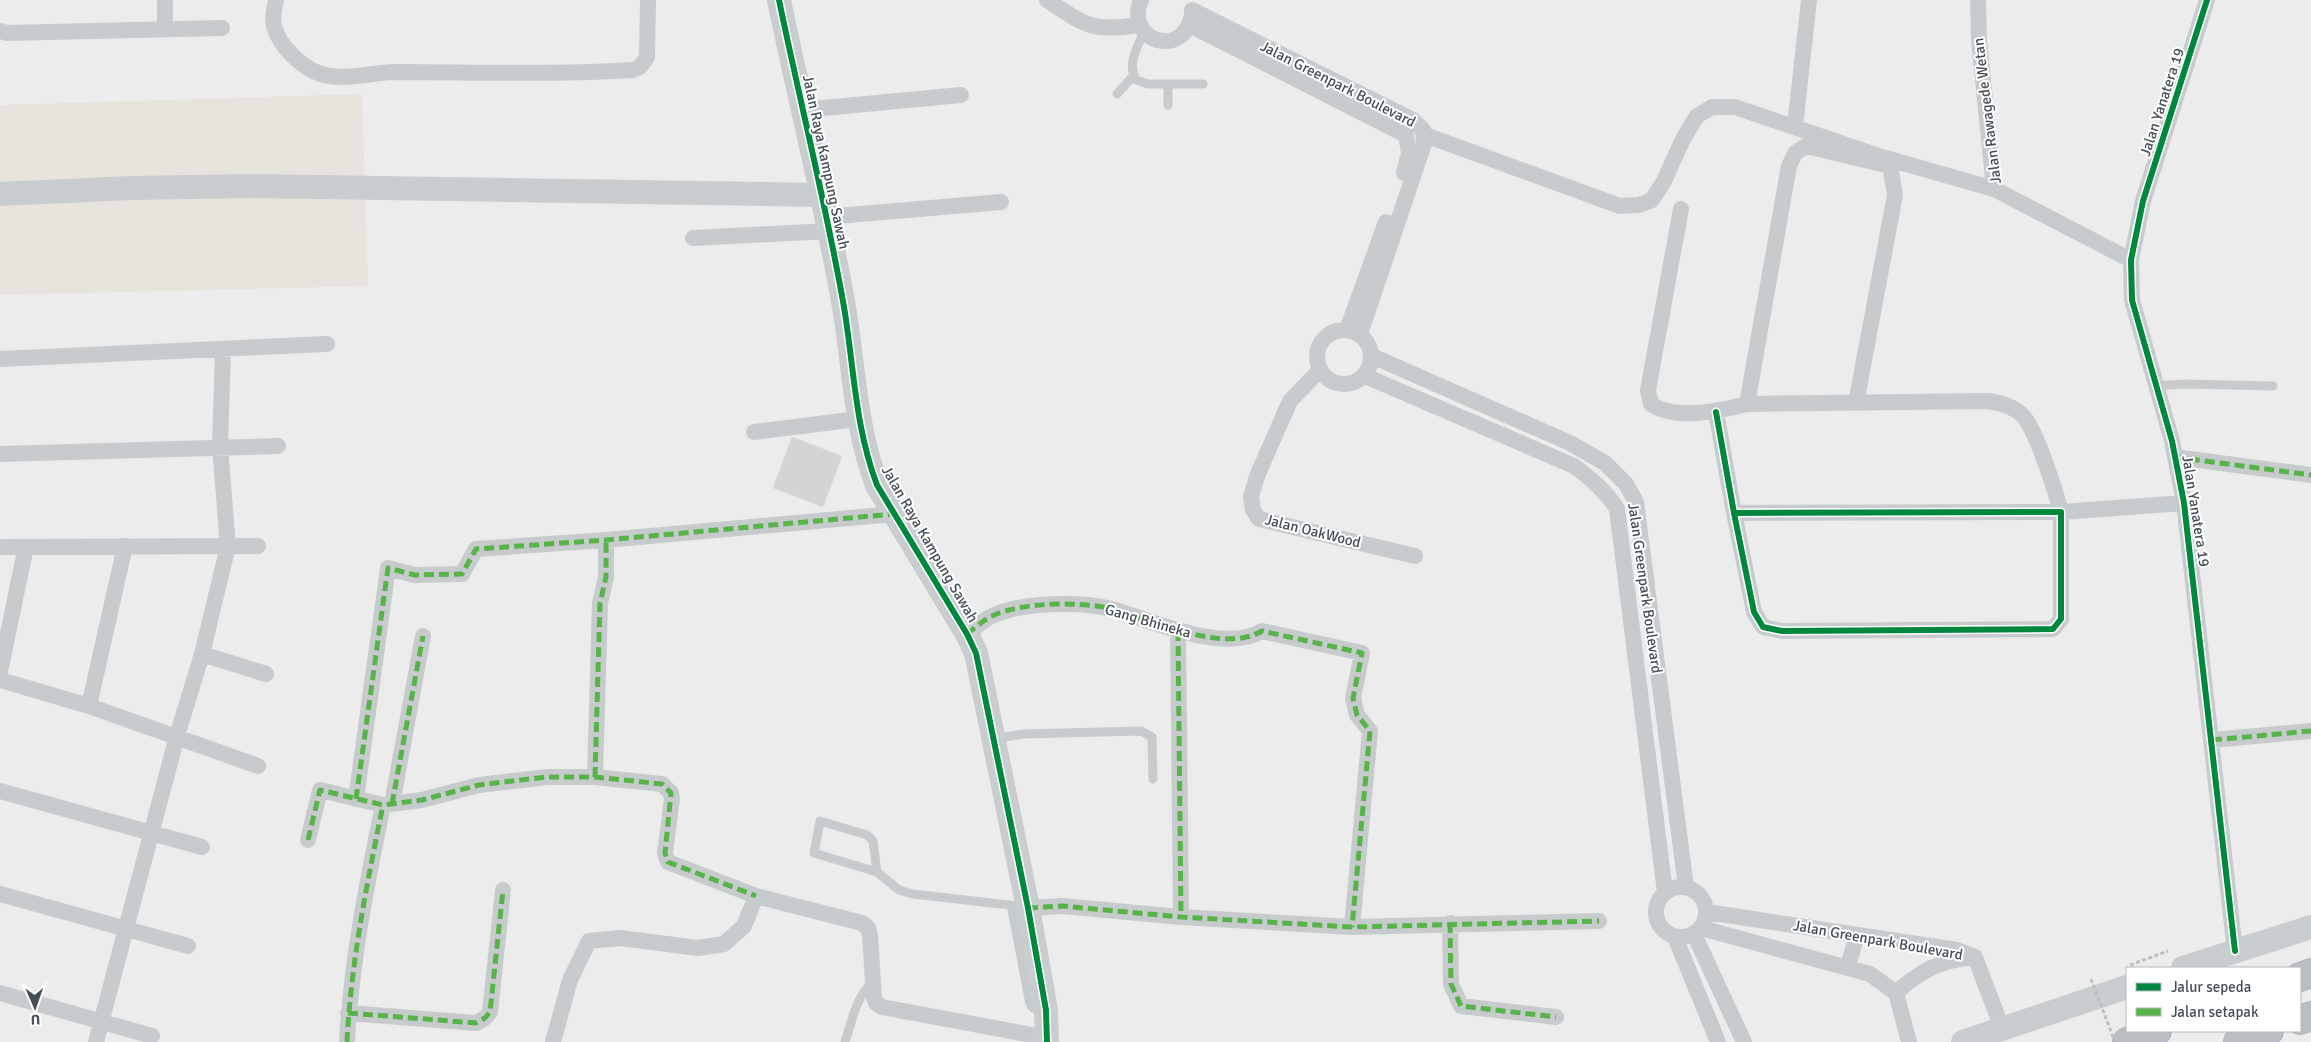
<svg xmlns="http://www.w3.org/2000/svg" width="2311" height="1042" font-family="Signika,sans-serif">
<rect width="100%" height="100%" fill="#edecec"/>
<path fill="#e6e4dc" d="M362 94 368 286 0 295V105Z"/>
<path fill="#d4d4d7" stroke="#dededf" d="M792 437 842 456 823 507 773 488Z"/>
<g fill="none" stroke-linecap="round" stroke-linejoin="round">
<g stroke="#b2b6bb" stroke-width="30">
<path id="highway" d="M2300 977 2311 973
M2300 1020 2311 1016
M2127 1042 2157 1031
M2238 1042 2269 1031"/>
</g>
<path stroke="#b7c1be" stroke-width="3" stroke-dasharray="4 2.5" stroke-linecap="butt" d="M2130 965 2168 951"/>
<path stroke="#c8cbcd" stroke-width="9" d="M1144 32C1137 48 1127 63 1136 80L1148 84H1203
M1168 85V105
M1117 94 1133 76
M2156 386 2184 384 2273 386
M995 739 1022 734 1141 731 1152 737 1153 779
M877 872 873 841 867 835 820 821 814 853 877 872 899 890 913 894 1027 907
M1011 905 1030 1004 1033 1008 1044 1010
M845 1042C852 1021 856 996 873 982"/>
<path stroke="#c8cbcd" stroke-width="16" d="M276 0C274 9 272 17 274 26 279 46 302 68 321 74 343 81 370 73 393 72 473 72 553 75 633 70L640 67 647 57 648 0
M1047 0C1087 26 1090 32 1139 25
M1141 0C1124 42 1185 60 1192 14
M1978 0 1979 40 1994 189 2131 260
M2207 0 2143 201 2131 260 2132 300 2172 441 2184 503 2235 951
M1192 10 1413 120 1423 130 1424 144 1360 334
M1190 25 1406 135 1409 153 1404 173
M165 28V0
M0 31 7 33 222 28
M802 110 961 95
M1795 126 1809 0
M1425 135 1620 206 1639 205 1652 200 1664 181 1683 139 1697 116 1712 107H1735L1882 157 1994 189
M1681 209 1648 390 1651 404C1675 421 1720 411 1747 404L1988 401C2001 403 2014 406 2023 416 2036 429 2056 493 2061 512L2184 503
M825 217 1001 202
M693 238 829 231
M1347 330 1386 222
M1317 357a27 27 0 1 1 54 0a27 27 0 1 1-54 0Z
M1372 356 1570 443 1605 463 1626 484 1636 502 1686 887
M0 359 327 344
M1320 370 1290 401 1257 476 1251 497 1253 510 1259 519 1415 556
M1365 376 1574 466C1591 479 1606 491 1617 509L1665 892
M1747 404 1789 166 1795 153 1806 146 1890 166 1895 195 1856 403
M1716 412 1734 513 2061 512V619L2053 629 1782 631 1763 627 1754 612 1734 513
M754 432 858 419
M0 454 278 446
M2175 457 2311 475
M0 547 258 546
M1178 631 1181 917
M967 634C975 628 983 620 992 616 1021 602 1081 601 1112 609 1151 620 1224 654 1262 631L1362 653 1353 698 1357 715 1370 731 1352 927
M202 654 266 674
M0 671 26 547
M0 680 89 706 258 766
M89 706 125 546
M2212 740 2311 731
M595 777 600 603 606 577V540
M0 791 202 847
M356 799 388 568 415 575 462 574 476 549 606 540 894 514
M392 804 423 636
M308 840 320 790 383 805 422 800 479 785 547 777H595L662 784 671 793 672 799 665 853 668 862 756 896 862 923 868 928 870 935 874 998 876 1003 882 1007 1048 1038
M1656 912a25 25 0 1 1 50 0a25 25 0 1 1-50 0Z
M0 894 188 946
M1028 908 1062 906 1181 917 1352 927 1599 921
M1707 912 1957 950 1975 957 2002 1028
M1450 923 1451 984 1461 1006 1556 1017
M1701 928 1870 974 1896 993 1909 1042
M1694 934 1744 1042
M1675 937 1718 1042
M1848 966 1857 935
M0 993 152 1036
M1896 993C1919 971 1942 960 1973 957
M348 1013 476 1023 485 1018 490 1012 503 890
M96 1042 177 736 202 654 228 546 220 447 223 349
M347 1042C351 962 367 883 383 805
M553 1042 570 980 589 941 620 938 698 948 724 944 744 926 756 896"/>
<path stroke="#cacdcf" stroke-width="24" d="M779 0C800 102 826 204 844 307 854 367 855 427 877 485L967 634 976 653 1028 908 1046 1010 1047 1042
M0 194 131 188 253 186 820 195
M2183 968 2311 927
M1963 1042 2127 987"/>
<use href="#highway" stroke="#babdc2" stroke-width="28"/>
<path stroke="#b7c1be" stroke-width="3" stroke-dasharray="4 2.5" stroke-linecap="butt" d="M2091 979 2115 1042"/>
<path stroke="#57b448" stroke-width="5" stroke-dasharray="10 5" stroke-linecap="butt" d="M2175 457 2311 475
M1178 631 1181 917
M967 634C975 628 983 620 992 616 1021 602 1081 601 1112 609 1151 620 1224 654 1262 631L1362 653 1353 698 1357 715 1370 731 1352 927
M2212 740 2311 731
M595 777 600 603 606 577V540
M356 799 388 568 415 575 462 574 476 549 606 540 894 514
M392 804 423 636
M308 840 320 790 383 805 422 800 479 785 547 777H595L662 784 671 793 665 853 668 862 756 896
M1028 908 1062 906 1181 917 1352 927 1599 921
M1450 923 1451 984 1461 1006 1556 1017
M348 1013 476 1023 485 1018 490 1012 503 890
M347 1042C351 962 367 883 383 805"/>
<g stroke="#fff" stroke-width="9">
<path id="cycleway" d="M779 0C800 102 826 204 844 307 854 367 855 427 877 485L967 634 976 653 1028 908 1046 1010 1047 1042
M2207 0 2143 201 2131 260 2132 300 2172 441 2184 503 2235 951
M1716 412 1734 513 2061 512V619L2053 629 1782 631 1763 627 1754 612 1734 513"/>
</g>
<use href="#cycleway" stroke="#00873e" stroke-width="6"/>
</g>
<g text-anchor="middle" stroke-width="4" stroke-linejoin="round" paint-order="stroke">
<g font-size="15" fill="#454e57" stroke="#fff">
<text transform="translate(1338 84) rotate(27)" y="5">Jalan Greenpark Boulevard</text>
<text transform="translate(2162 102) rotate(-72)" y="5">Jalan Yanatera 19</text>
<text transform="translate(1987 111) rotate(-97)" y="5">Jalan Rawagede Wetan</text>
<text transform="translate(826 162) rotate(78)" y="5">Jalan Raya Kampung Sawah</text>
<text transform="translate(2196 511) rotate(81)" y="5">Jalan Yanatera 19</text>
<text transform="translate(1313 531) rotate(14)" y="5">Jalan OakWood</text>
<text transform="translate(930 544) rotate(60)" y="5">Jalan Raya Kampung Sawah</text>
<text transform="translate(1645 588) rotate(82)" y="5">Jalan Greenpark Boulevard</text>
<text transform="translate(1148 621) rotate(16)" y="5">Gang Bhineka</text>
<text transform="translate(1878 940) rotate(10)" y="5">Jalan Greenpark Boulevard</text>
</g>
</g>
<rect x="2126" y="967" width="175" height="65" fill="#ffffff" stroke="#b5b8bc"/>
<rect x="2136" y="983" width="25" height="8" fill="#00873e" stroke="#b5b8bc"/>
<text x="2171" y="992" font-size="15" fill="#454e57">Jalur sepeda</text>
<rect x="2136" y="1008" width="25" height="8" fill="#57b448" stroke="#b5b8bc"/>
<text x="2171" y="1017" font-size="15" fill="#454e57">Jalan setapak</text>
<g transform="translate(35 1007) rotate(178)" stroke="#ffffff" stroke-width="4" paint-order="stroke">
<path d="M0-4L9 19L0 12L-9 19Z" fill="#454e57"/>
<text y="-8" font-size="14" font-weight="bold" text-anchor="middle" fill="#454e57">U</text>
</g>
</svg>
